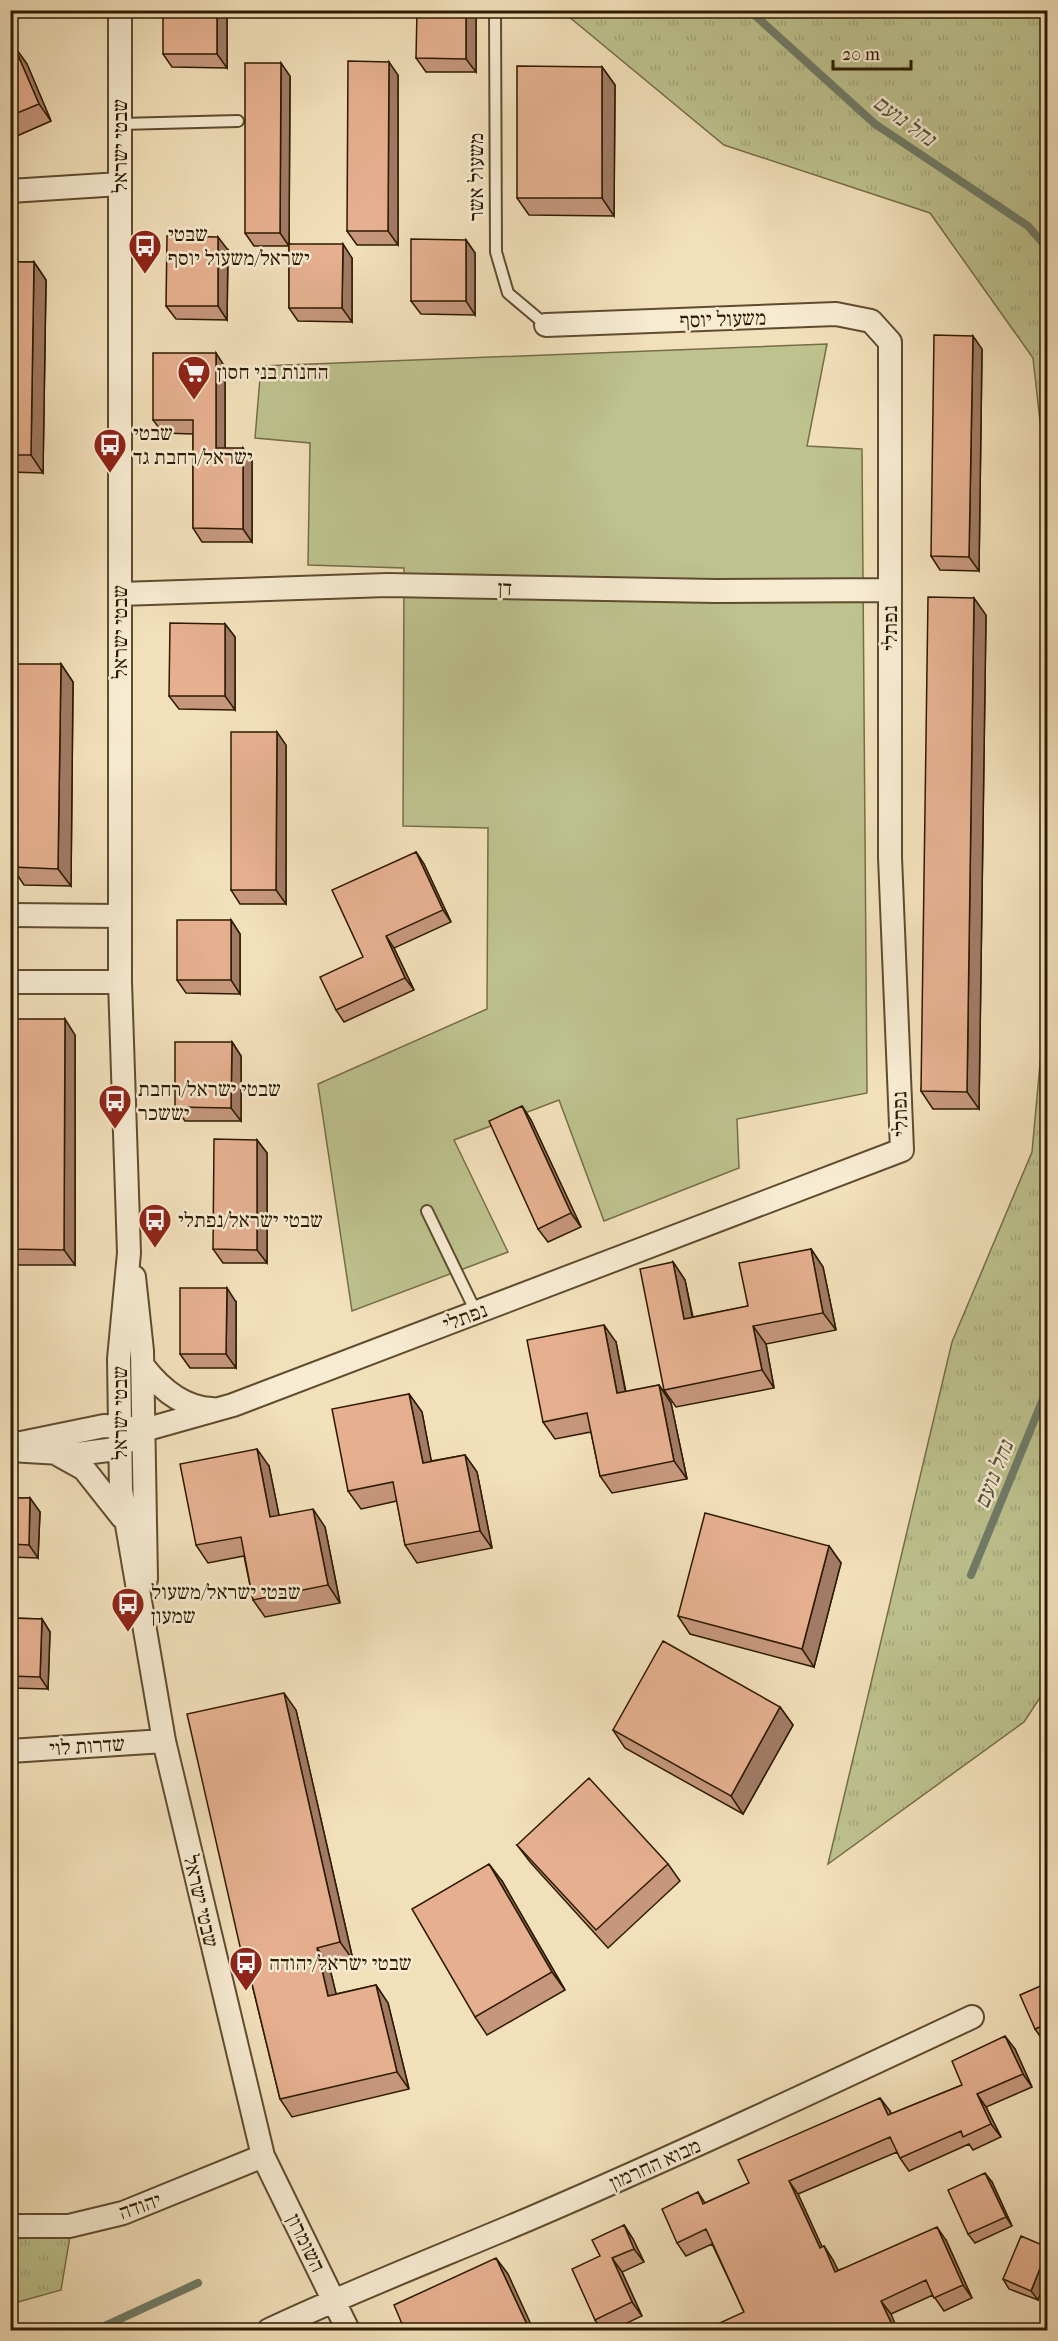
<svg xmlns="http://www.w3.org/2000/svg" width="1058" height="2341" font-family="'IM FELL French Canon','Frank Ruhl Libre',serif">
<defs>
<pattern id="park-tufts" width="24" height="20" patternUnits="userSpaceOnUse" patternTransform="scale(1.5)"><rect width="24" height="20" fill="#bdc28e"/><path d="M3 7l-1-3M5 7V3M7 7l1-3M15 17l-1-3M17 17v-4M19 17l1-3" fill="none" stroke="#a3a679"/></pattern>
</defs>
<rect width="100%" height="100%" fill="#f2e0ba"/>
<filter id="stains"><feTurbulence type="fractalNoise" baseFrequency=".00333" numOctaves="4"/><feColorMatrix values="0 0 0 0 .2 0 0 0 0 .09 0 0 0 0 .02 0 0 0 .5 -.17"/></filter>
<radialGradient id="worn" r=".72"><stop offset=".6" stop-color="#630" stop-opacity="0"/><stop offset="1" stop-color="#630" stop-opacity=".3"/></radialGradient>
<path fill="#bdc28e" stroke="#766e47" stroke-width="1.5" d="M827 344 807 446 862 449 867 1093 737 1119 739 1168 604 1221 559 1100 454 1140 508 1252 352 1311 318 1084 487 1009 488 828 403 826 404 568 308 565 310 443 255 438 261 366Z"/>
<path fill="url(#park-tufts)" stroke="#766e47" stroke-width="1.5" d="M562 11H1047V485L1033 358 930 213 724 145Z
M1047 987V1687L1024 1722 828 1864 952 1342 1032 1152Z
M70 2236 61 2290 11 2304V2239Z"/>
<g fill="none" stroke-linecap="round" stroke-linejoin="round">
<path stroke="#6f7c69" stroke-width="8" d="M749 10 875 124 1028 226 1048 249
M971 1575 1048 1387
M96 2330 198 2283"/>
<g stroke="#5f4c2e" stroke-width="14">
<path id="lane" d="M495 10 496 252 508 293 546 325
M120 124 238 121
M427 1211 476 1312"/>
</g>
<g stroke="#5f4c2e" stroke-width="26">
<path id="street" d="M120 10V982L129 1253 119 1359 121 1490 164 1741 263 2156 348 2330
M10 191 120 184
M120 594 387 585 716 591 890 590
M10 915 120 916
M10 982H120
M134 1277 142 1351 146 1579
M143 1366C160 1388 183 1408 212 1409
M21 1443 104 1426 133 1428
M10 1450 77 1454 108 1450 119 1447 144 1430 233 1405 902 1150 890 857V342L871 321 836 314 546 325
M57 1454 84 1469 122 1517
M10 1751 164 1741
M10 2226H69L123 2213 263 2156
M269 2330C354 2290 442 2256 529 2219 678 2155 825 2086 972 2017"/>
</g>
<use href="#lane" stroke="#f7ebd2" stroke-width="10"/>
<use href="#street" stroke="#f7ebd2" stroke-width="22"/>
</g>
<path fill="#c6977c" stroke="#2e1b00" stroke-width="1.5" d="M227 10V68L172 67 163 54Z
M476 10V72H426L416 58Z
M14 46 27 64 51 121 10 139V48Z
M602 67 615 85 614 216 529 215 517 198Z
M398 75V245H357L347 231Z
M290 76 289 244 352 258V322L298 321 289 308V246H254L245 233Z
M466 240 475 253V315L421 314 411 301Z
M228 250 227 320 176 319 166 306Z
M10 262H34L46 280 43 473 10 472Z
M982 349 979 571 940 570 931 556Z
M225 367V448L252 461V542H202L193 528V434L163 433 153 420Z
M986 615 979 1109H933L921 1091Z
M225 624 235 637V710L179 709 169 696Z
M61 664 73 682 71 886 24 885 12 867Z
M286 745V904H240L231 890Z
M416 852 424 864 451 922 394 948 414 990 344 1022 336 1010Z
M231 920 240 934V994L186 993 177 980Z
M75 1035V1265H10V1162H15Z
M232 1042 241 1056V1121H185L175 1107Z
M522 1106 531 1120 581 1227 548 1242 538 1229Z
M257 1140 267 1153V1263H223L213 1249Z
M811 1249 823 1267 836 1330 766 1344 774 1388 676 1407 664 1390 673 1262 685 1280 693 1317 748 1306Z
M236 1302V1368H190L180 1354Z
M616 1342 626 1392 659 1385 671 1403 687 1479 612 1493 600 1476 591 1432 555 1439 543 1422Z
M409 1394 422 1412 431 1461 465 1455 477 1472 492 1548 417 1563 405 1545 397 1501 361 1509 348 1491Z
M269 1466 279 1516 325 1527 340 1603 265 1617 253 1600 244 1556 208 1563 196 1545Z
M10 1498H30L40 1512 38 1558 10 1557Z
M829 1546 841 1563 814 1667 690 1634 678 1616Z
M10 1618 42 1619 50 1632 48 1689 10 1688Z
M780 1707 793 1725 743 1814 625 1748 613 1730Z
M296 1710 353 1960 329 1965 336 1994 376 1985 388 2003 409 2089 292 2117 280 2099 249 1972 244 1964Z
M517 1845 668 1864 680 1881 608 1948 530 1862Z
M502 1881 565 1990 487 2035 475 2017Z
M1047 1987V2036L1042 2039 1035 2029Z
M1015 2049 1032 2087 986 2107 1001 2137 973 2150 969 2144 909 2171 900 2158 897 2152 798 2194 822 2247 824 2246 833 2260 838 2270 946 2240 972 2298 944 2311 933 2295 891 2314 744 2312 712 2244 686 2256 677 2243 698 2192 705 2203 749 2183 880 2098 891 2114 962 2085Z
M992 2182 1012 2226 975 2243 968 2234Z
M624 2225 633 2239 644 2262 622 2272 642 2316 610 2331H602L595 2320 600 2256Z
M1047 2247 1038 2300 1009 2289 1003 2279Z"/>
<path fill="#a17b65" stroke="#2e1b00" stroke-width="1.5" d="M217 10H227V68L217 54Z
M466 10H476V72L466 59Z
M14 46 27 64 51 121 39 104Z
M389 62 398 75V245L388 231Z
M281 63 290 76 289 246 280 233Z
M602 67 615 85 614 216 602 198Z
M218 237 228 250 227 320 218 306Z
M466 240 475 253V315L466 301Z
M343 244 352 258V322L342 308Z
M34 262 46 280 43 473 31 455Z
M973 336 982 349 979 571 969 557Z
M216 353 225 367V461L216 448Z
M243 448 252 461V542L243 529Z
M974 598 986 615 979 1109 967 1092Z
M225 624 235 637V710L225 696Z
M61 664 73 682 71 886 58 869Z
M277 732 286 745V904L276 890Z
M416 852 424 864 451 922 443 910Z
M231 920 240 934V994L231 980Z
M386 936 394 948 414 990 405 978Z
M65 1019 75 1035V1265L64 1250Z
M232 1042 241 1056V1121L231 1108Z
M522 1106 531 1120 581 1227 571 1213Z
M257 1140 267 1153V1263L257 1250Z
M811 1249 823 1267 836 1330 823 1313Z
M673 1262 685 1280 696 1336 684 1319Z
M227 1288 236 1302V1368L226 1354Z
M604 1325 616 1342 629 1411 617 1393Z
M753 1326 766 1344 774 1388 762 1370Z
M659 1385 671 1403 687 1479 674 1461Z
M409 1394 422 1412 435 1480 423 1463Z
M257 1449 269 1466 283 1535 270 1517Z
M465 1455 477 1472 492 1548 480 1531Z
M30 1498 40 1512 38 1558 29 1545Z
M313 1509 325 1527 340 1603 328 1585Z
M829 1546 841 1563 814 1667 802 1649Z
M42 1619 50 1632 48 1689 40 1677Z
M284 1693 296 1710 353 1960 340 1942Z
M780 1707 793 1725 743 1814 731 1796Z
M489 1864 502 1881 565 1990 552 1972Z
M317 1948 329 1965 341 2014 328 1996Z
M376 1985 388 2003 409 2089 397 2072Z
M1005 2036 1015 2049 1032 2087 1023 2074Z
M977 2094 986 2107 1001 2137 991 2124Z
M880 2098 890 2111 897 2128 888 2115Z
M985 2173 992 2182 1012 2226 1006 2217Z
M789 2181 798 2194 829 2262 820 2248Z
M624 2225 633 2239 644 2262 634 2249Z
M937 2227 946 2240 972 2298 963 2285Z
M824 2246 833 2260 845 2285 835 2272Z
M1047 2251V2276L1038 2300 1031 2291Z
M496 2258 508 2274 534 2331H530Z
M612 2258 622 2272 642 2316 632 2302Z
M881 2301 891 2314 898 2331H895Z"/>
<path fill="#e6b090" stroke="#2e1b00" stroke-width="1.5" d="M163 10H217V54H163Z
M417 10H466V59L416 58Z
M14 46 39 104 10 116V48Z
M348 61 389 62 388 231H347Z
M245 63H281L280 233H245Z
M517 66 602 67V198H517Z
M167 236 218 237V306H166Z
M411 239 466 240V301H411Z
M289 244H343L342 308H289Z
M10 262H34L31 455H10Z
M934 335 973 336 969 557 931 556Z
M153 353H216V448H243V529L193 528V420H153Z
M928 597 974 598 967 1092 921 1091Z
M170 623 225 624V696H169Z
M15 664H61L58 869 12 867Z
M231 732H277L276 890H231Z
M416 852 443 910 386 936 405 978 336 1010 320 977 363 957 332 890Z
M177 920H231V980H177Z
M15 1019H65L64 1250 10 1249V1162H15Z
M175 1042H232L231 1108 175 1107Z
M522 1106 571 1213 538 1229 489 1121Z
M214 1139 257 1140V1250L213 1249Z
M811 1249 823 1313 753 1326 762 1370 664 1390 640 1269 673 1262 684 1319 748 1306 739 1263Z
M180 1288H227L226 1354H180Z
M604 1325 617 1393 659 1385 674 1461 600 1476 587 1413 543 1422 527 1340Z
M409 1394 423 1463 465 1455 480 1531 405 1545 393 1482 348 1491 332 1409Z
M257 1449 270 1517 313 1509 328 1585 253 1600 241 1537 196 1545 180 1464Z
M10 1498H30L29 1545 10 1544Z
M705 1513 829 1546 802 1649 678 1616Z
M10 1618 42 1619 40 1677 10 1676Z
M663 1641 780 1707 731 1796 613 1730Z
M284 1693 340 1942 317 1948 328 1996 376 1985 397 2072 280 2099 247 1963 244 1964 187 1714Z
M589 1778 668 1864 596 1930 517 1845Z
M489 1864 552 1972 475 2017 412 1909Z
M1045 1984 1047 1989V2024L1035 2029 1020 1995Z
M1005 2036 1023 2074 977 2094 991 2124 963 2137 961 2131 900 2158 890 2137 789 2181 820 2248 824 2246 835 2272 937 2227 963 2285 934 2298 926 2280 881 2301 895 2331H710L709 2328 744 2312 706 2229 677 2243 662 2209 698 2192 703 2204 749 2183 738 2160 880 2098 888 2115 962 2085 952 2061Z
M985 2173 1006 2217 968 2234 948 2190Z
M624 2225 634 2249 612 2258 632 2302 595 2320 572 2269 600 2256 592 2240Z
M1021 2236 1047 2247V2251L1031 2291 1003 2279Z
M496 2258 530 2331H405L394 2305Z"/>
<defs>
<g id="bus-pin" transform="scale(1.725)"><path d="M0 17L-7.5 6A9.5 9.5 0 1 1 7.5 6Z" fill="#8f2418" stroke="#f7ebd2"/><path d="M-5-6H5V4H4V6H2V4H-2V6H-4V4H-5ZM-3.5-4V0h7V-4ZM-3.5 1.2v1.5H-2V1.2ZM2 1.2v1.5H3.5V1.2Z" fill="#fff"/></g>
<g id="supermarket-pin" transform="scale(1.725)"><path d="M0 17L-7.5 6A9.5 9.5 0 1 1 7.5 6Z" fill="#8f2418" stroke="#f7ebd2"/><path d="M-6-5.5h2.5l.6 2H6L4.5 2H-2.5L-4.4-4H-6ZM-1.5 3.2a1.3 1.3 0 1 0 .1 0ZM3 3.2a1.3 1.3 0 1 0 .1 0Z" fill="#fff"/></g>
</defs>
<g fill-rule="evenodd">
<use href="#bus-pin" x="145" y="246"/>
<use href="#supermarket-pin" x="194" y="372"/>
<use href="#bus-pin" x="110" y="445"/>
<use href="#bus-pin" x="115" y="1101"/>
<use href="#bus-pin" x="155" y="1220"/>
<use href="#bus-pin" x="128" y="1604"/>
<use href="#bus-pin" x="246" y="1963"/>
</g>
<g text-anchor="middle" stroke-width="5" stroke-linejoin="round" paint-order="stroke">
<g font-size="21" fill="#2e1b00" stroke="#f7ebd2">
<text transform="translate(120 146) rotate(-90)" y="7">שבטי ישראל</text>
<text transform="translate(476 177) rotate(-90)" y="7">משעול אשר</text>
<text transform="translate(723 319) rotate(-2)" y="7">משעול יוסף</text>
<text transform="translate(505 588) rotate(1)" y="7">דן</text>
<text transform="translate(890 628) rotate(-90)" y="7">נפתלי</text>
<text transform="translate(120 632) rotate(-90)" y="7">שבטי ישראל</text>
<text transform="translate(900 1114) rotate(-92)" y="7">נפתלי</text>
<text transform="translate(465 1317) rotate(-21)" y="7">נפתלי</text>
<text transform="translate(120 1413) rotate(-90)" y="7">שבטי ישראל</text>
<text transform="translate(87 1746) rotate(-4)" y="7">שדרות לוי</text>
<text transform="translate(201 1901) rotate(77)" y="7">שבטי ישראל</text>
<text transform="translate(655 2164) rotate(-24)" y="7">מבוא החרמון</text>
<text transform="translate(140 2206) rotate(-19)" y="7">יהודה</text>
<text transform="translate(306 2243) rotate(64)" y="7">השומרון</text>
</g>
<g font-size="21" fill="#2e1b00" stroke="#f7ebd2" text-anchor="start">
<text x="168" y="241">שבטי<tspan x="168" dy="24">ישראל/משעול יוסף</tspan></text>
<text x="217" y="379">החנות בני חסון</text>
<text x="133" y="440">שבטי<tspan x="133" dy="24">ישראל/רחבת גד</tspan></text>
<text x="138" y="1096">שבטי ישראל/רחבת<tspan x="138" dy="24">יששכר</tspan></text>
<text x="178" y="1227">שבטי ישראל/נפתלי</text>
<text x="151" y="1599">שבטי ישראל/משעול<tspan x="151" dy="24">שמעון</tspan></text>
<text x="269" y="1970">שבטי ישראל/יהודה</text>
</g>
<g font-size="22" font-style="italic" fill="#54543d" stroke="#f7ebd2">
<text transform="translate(905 120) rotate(36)" y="8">נחל נועם</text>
<text transform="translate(993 1474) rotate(-68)" y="8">נחל נועם</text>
</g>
</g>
<rect width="1058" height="2341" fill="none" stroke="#f2e0ba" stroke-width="36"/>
<rect x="12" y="12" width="1034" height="2317" fill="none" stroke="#2e1b00" stroke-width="3"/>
<rect x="18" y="18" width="1022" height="2305" fill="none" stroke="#2e1b00" stroke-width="1.5"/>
<path d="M833 60v9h78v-9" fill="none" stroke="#2e1b00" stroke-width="3"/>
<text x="842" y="60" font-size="18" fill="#2e1b00" stroke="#f7ebd2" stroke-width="4.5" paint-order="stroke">20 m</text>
<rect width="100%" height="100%" filter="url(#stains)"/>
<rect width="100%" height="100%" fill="url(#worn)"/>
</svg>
